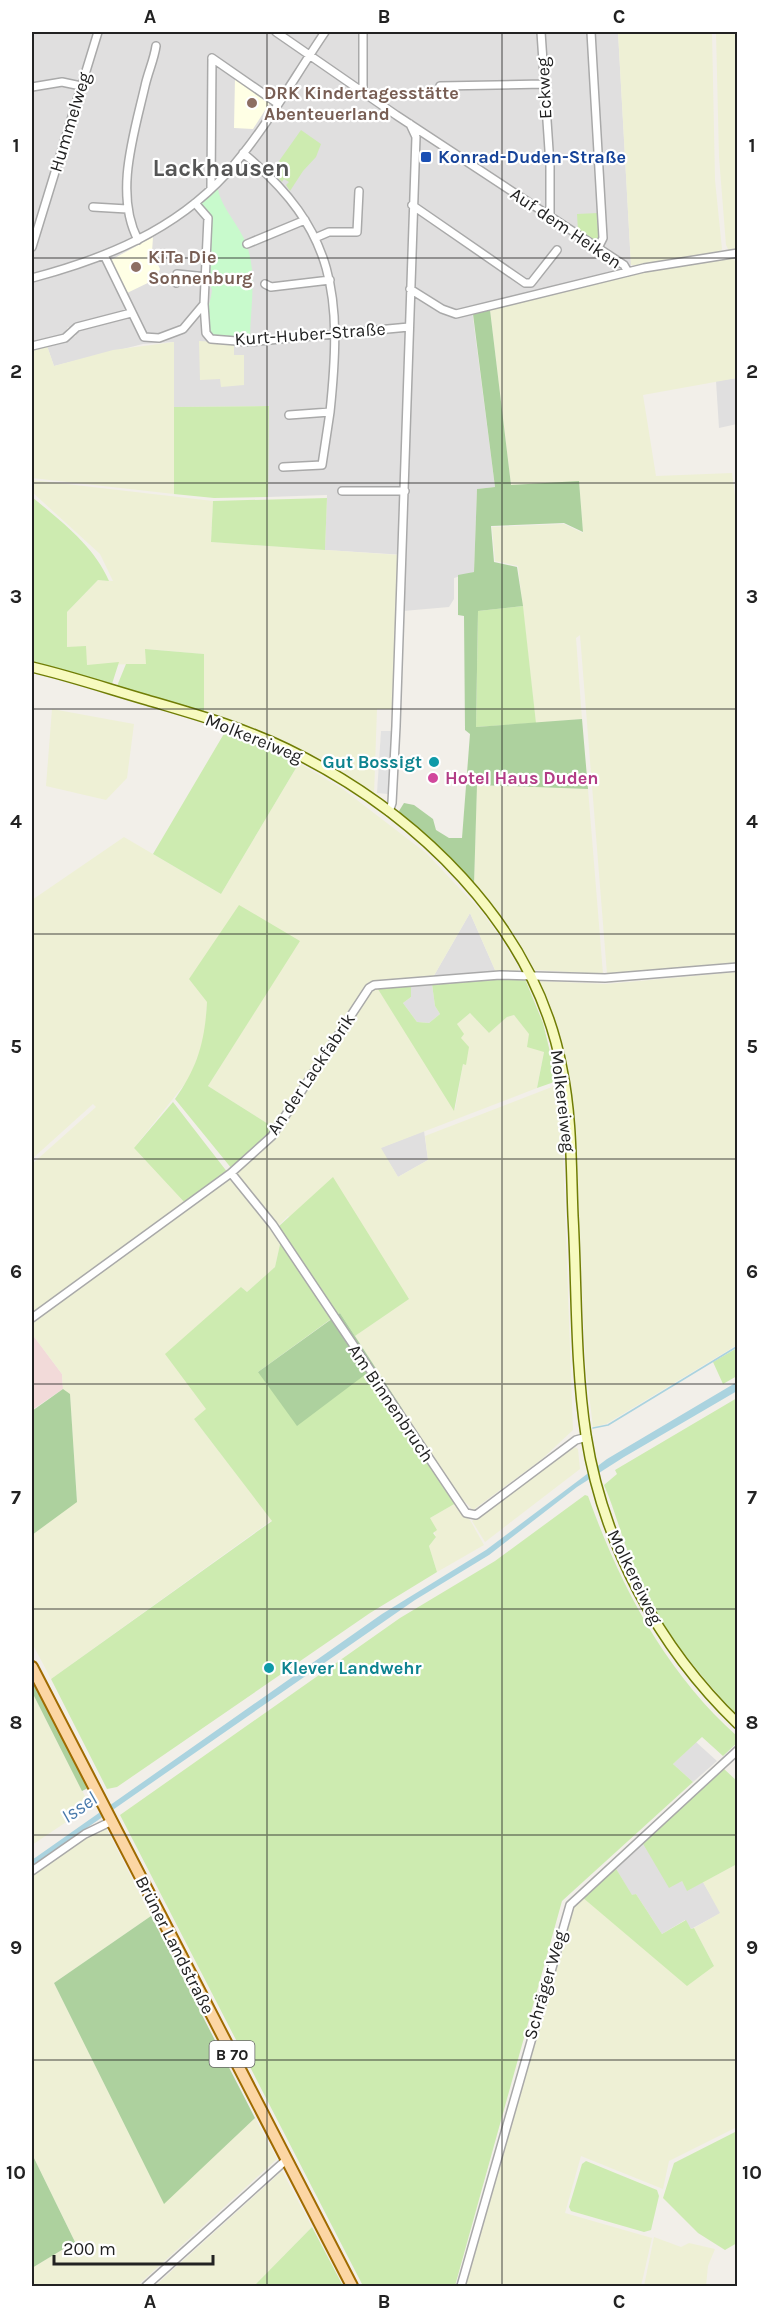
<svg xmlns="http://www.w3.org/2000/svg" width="769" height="2318" font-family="Karla,sans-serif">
<rect width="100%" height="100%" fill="#f2efe9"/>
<path fill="#e0dfdf" d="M32 32H618L631 265 629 270 472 310 495 487 477 489 474 572 454 578V599L449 607 403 611 405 555 325 550 327 495 268 497V406L174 407V342L143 344 54 366 47 346 76 336 74 330 68 327 64 334 32 343Z
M737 378V424L719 428 716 381Z
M470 913 495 970 493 974 432 979Z
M432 984 435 1006 440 1014 429 1023 417 1022 403 1003 411 997V985Z
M424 1131 428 1160 398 1177 380 1148Z
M696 1742 717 1761 693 1782 673 1764Z
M642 1842 682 1881 687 1890 703 1882 721 1913 691 1929 685 1920 662 1934 636 1894 632 1896 615 1867Z"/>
<path fill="#f2dad9" d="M32 1334 62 1374 63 1389 32 1410Z"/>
<path fill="#ffffe5" d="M235 77 269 101V104L253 129 234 128Z
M153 237 152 252 160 269 156 279 125 294 111 260Z"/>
<path fill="#eef0d5" d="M618 32H712L715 180 722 249 719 253 643 266 631 265Z
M716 32H737L738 249 729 251 726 245 719 157Z
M725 257 733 259 737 263V378L643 395 656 476 732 473 738 518 737 964 607 974 580 635 576 638 582 719 536 723 518 566 495 561 492 527 564 524 583 533 579 482 511 485 490 310 625 275Z
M199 341 234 343V355H244V385L221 387 220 379 200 380Z
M174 342V494L32 478V351L47 346 54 366 113 350Z
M32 480 213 501 211 542 399 555 393 709H377L374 795 338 772 288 744 204 712 203 654 146 649V664L87 665 67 647V612L98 580 113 581 100 554 32 492Z
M52 709 134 724 127 778 106 800 46 786Z
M299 763 344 790 426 853 480 910 498 934 519 968 518 972 493 974 495 970 470 913 432 979 369 982 276 1129 208 1086 299 941 207 1002 206 1033 191 1076 134 1148 186 1204 32 1316V1164L96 1107 93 1104 32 1159V900L124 837 221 894Z
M477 785 588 789 603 974 535 970 508 927 474 885Z
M737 972V1345L606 1424 593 1427 586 1369 572 1098 556 1024 539 981 606 984Z
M376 986 455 1110 463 1064H466L457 1024 470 1013 489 1033 507 1017 514 1015 544 1051 537 1088 381 1148 398 1177 428 1160 425 1136 557 1085 562 1131 573 1430 541 1460 473 1510 448 1485 400 1413 403 1410 355 1336 409 1298 288 1216 274 1230 281 1240 275 1267 247 1292 241 1287 207 1409 194 1419 272 1520 51 1679 32 1643V1535L77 1501 70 1395 63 1389 62 1374 32 1334V1322L243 1166 279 1133 370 989Z
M575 1447 578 1449 580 1469 485 1542 472 1521Z
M456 1503 470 1520 484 1545 437 1572 429 1546 436 1537 430 1518Z
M32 1692 90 1806 32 1845Z
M106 1828 151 1916 54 1983 164 2203 255 2118 277 2159 137 2286H32V2268L75 2242 32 2154V1876L98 1829Z
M737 1864V2127L669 2161 663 2189 581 2156 565 2213 652 2238 641 2286H465L573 1907 582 1897 714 1966 694 1928 720 1913 703 1882Z
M282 2171 312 2227 254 2286H155Z
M654 2237 681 2247 689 2243 715 2249 708 2266 706 2286H644Z"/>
<path fill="#cdebb0" d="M301 130 321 144 316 157 303 171 290 191 286 185 289 182 284 179 282 182 272 171Z
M598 213 599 236 597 241 578 231 577 214Z
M269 406 268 497 214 498 174 494V407Z
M32 497C61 521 94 546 109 581L98 580 67 612V647L86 646 87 665 119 662 112 684 32 661Z
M327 498 325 550 211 542 213 501Z
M523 606 536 723 476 727 478 611Z
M145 649 204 654V712L117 686 126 664H146Z
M225 732 299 763 221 894 153 854Z
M239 905 300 941 208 1086 276 1129 232 1169 175 1099C198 1067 205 1040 207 1002L189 979Z
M498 978 525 979 543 1023 557 1081 537 1088 544 1052 527 1047 529 1034 514 1015 507 1017 489 1033 470 1013 457 1024 464 1034 461 1038 469 1047 466 1065 463 1064 454 1111 376 986 411 985V997L403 1003 417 1022 429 1023 440 1014 435 1006 432 984Z
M173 1102 228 1173 186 1204 134 1148Z
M333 1177 409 1299 355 1336 340 1313 335 1316 278 1227Z
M281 1240 331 1319 258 1372 366 1374 456 1503 430 1518 437 1530 433 1533 436 1537 429 1546 437 1572 370 1613 117 1787 107 1789 51 1679 272 1521 194 1419 206 1409 165 1354 241 1287 247 1292 275 1267Z
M737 1348V1376L723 1384 713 1362Z
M737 1398V1715C698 1674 662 1629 638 1577 624 1547 617 1515 604 1485L617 1474 615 1470Z
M585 1495 588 1496C620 1585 665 1672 737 1736V1743L723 1756 702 1737 673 1764 693 1782 562 1901 455 2286H363L120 1815 400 1618 495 1561Z
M723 1768 737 1781V1864L687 1891 682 1881 669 1888 642 1842Z
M615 1867 632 1895 636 1894 662 1934 686 1920 691 1929 694 1928 714 1966 687 1986 582 1897Z
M737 2131V2243L725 2250 698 2233 663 2198 674 2163Z
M586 2161 657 2190 659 2196 651 2230 644 2232 571 2211 569 2207 582 2164Z
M312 2227 343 2286H254Z"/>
<path fill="#add19e" d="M490 310 511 485 579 481 583 532 564 523 491 526 494 562 517 567 523 606 478 611 476 727 582 719 588 789 477 785 474 885 401 816 399 811 404 803 414 805 433 819 436 830 449 838H462L470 734 465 730 464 616 458 615V575L474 572 477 489 495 487 473 314Z
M340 1313 403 1410 394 1416 366 1374 297 1426 258 1372Z
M63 1389 70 1394 77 1502 32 1535V1411Z
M32 1680 88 1788 82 1791 32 1692Z
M151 1916 255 2118 164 2204 54 1983Z
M32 2154 75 2242 32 2268Z"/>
<path fill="#c8facc" d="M218 189C221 207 239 225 246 243 258 275 250 307 250 341L213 337C202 323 210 306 212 290L210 285 212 221 209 213 200 202Z"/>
<path fill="#e2e2e2" d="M381 731H393L388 794 377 793Z"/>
<path fill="#aad3df" d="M737 1382V1391L624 1457 577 1487 489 1555 415 1600 32 1866V1860L382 1614 486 1550 607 1459Z"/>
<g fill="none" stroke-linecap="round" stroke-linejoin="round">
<path stroke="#aad3df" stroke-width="1.5" d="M593 1428 608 1425 738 1346"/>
<g stroke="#a9a9a9" stroke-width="10">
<path id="street" d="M276 32 396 115 624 265 628 272
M363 32V93
M541 32 550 165V217
M591 32 603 238 598 248
M212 58 277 103
M440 86 544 84
M32 87 62 82 81 86
M243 153C337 230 342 297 330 412
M211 188 212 58
M412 205 525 283H531L557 250
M93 207 127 209
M315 238 329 232H357L359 191
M138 240C114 194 134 134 145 86 148 72 154 60 156 46
M247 244 305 220
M32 247 98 32
M105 257 144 337 159 338 183 329 204 304 208 218 195 203
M32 278C104 259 174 231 226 174 264 132 293 79 325 32
M176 283 177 274 207 277
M265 284 271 287 330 280
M410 289 442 309 456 314 644 268 738 253
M204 304 206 333 211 339 249 342 409 327
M32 346 65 338 77 327 131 313
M283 467 322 465 330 412 289 415
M342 491H405
M389 812 392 803 396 726 416 137 410 124
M231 1173 273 1225 466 1513 476 1515 576 1440 587 1437
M32 1318 231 1173 272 1136 369 988 374 985 500 975 605 978 738 967
M32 1871 85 1834 112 1821
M146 2286 286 2160
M461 2286 570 1905 738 1750"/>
</g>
<g stroke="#707d05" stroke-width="12">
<path id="secondary" d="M32 667C70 676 109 689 147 700 194 714 242 727 287 749 415 811 535 924 562 1069 572 1117 571 1167 573 1216 577 1289 575 1363 586 1435 603 1544 658 1647 738 1724"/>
</g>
<g stroke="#a06b00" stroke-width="14">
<path id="primary" d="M32 1667 352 2286"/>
</g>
<use href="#street" stroke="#fff" stroke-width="7"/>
<use href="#secondary" stroke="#f7fabf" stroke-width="9"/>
<use href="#primary" stroke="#fcd6a4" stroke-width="10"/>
</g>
<path fill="none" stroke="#222" stroke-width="1.5" stroke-opacity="0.55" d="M267 32V2286M502 32V2286M32 258H738M32 483H738M32 709H738M32 934H738M32 1159H738M32 1384H738M32 1609H738M32 1835H738M32 2060H738"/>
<g fill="#8d6e63" stroke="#fff" stroke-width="2">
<circle cx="252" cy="103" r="6"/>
<circle cx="136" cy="267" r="6"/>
</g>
<rect fill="#1a4fb4" stroke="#fff" stroke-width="2" x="420" y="151" width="12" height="12" rx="3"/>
<g fill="#0f9aa8" stroke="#fff" stroke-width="2">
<circle cx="434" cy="762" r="6"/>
<circle cx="269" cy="1668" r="6"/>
</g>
<circle fill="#d1479c" stroke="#fff" stroke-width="2" cx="433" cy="778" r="6"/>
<g text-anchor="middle" stroke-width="4.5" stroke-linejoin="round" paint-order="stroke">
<rect fill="#fff" stroke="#646464" stroke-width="1.5" x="209.5" y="2041" width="45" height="26" rx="4.5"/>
<g font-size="16" font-weight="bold" fill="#222">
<text x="232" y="2060">B 70</text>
</g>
<g font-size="18" fill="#222" stroke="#fff">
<text transform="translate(544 88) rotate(-93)" y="6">Eckweg</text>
<text transform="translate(70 122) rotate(-73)" y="6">Hummelweg</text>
<text transform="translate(566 228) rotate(34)" y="6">Auf dem Heiken</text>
<text transform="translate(310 334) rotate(-4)" y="6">Kurt-Huber-Straße</text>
<text transform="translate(254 738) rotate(22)" y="6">Molkereiweg</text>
<text transform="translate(311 1074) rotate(-56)" y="6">An der Lackfabrik</text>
<text transform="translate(563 1101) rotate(83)" y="6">Molkereiweg</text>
<text transform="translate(391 1403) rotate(56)" y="6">Am Binnenbruch</text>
<text transform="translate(635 1577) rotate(64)" y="6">Molkereiweg</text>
<text transform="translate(175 1945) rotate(63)" y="6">Brüner Landstraße</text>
<text transform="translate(545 1985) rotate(-74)" y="6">Schräger Weg</text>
</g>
<g font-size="18" font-weight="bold" fill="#785e54" stroke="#fff" text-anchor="start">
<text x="264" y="99">DRK Kindertagesstätte<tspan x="264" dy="21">Abenteuerland</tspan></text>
<text x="148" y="263">KiTa Die<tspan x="148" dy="21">Sonnenburg</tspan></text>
</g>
<g font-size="18" font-weight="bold" fill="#164399" stroke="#fff" text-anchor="start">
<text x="438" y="163">Konrad-Duden-Straße</text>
</g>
<g font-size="18" font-weight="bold" fill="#0d838f" stroke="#fff" text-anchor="end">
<text x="422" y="768">Gut Bossigt</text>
<text x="281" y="1674" text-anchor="start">Klever Landwehr</text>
</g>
<g font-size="18" font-weight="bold" fill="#b23c85" stroke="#fff" text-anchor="start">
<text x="445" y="784">Hotel Haus Duden</text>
</g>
<g font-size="20" font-style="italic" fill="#4a7aab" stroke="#fff">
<text transform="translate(79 1807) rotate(-35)" y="7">Issel</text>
</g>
<g font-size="24" font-weight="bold" fill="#555" stroke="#fff">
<text x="221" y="176">Lackhausen</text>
</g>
</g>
<rect width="769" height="2318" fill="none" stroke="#ffffff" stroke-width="66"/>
<path d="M54 2255v9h159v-9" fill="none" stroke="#222222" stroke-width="3"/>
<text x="63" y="2255" font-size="18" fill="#222222" stroke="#ffffff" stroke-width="4.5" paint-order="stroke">200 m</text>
<rect x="33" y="33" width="703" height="2252" fill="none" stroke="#222" stroke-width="2"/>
<g font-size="20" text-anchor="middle" font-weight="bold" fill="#222">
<text x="150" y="23">A</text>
<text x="384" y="23">B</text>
<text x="619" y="23">C</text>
<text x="16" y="152">1</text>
<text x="752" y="152">1</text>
<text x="16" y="378">2</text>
<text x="752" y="378">2</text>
<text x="16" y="603">3</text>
<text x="752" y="603">3</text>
<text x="16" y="828">4</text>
<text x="752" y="828">4</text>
<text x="16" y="1053">5</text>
<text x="752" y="1053">5</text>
<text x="16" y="1278">6</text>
<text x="752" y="1278">6</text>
<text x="16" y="1504">7</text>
<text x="752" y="1504">7</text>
<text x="16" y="1729">8</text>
<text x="752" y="1729">8</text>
<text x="16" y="1954">9</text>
<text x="752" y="1954">9</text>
<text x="16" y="2179">10</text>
<text x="752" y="2179">10</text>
<text x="150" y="2308">A</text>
<text x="384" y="2308">B</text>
<text x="619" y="2308">C</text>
</g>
</svg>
